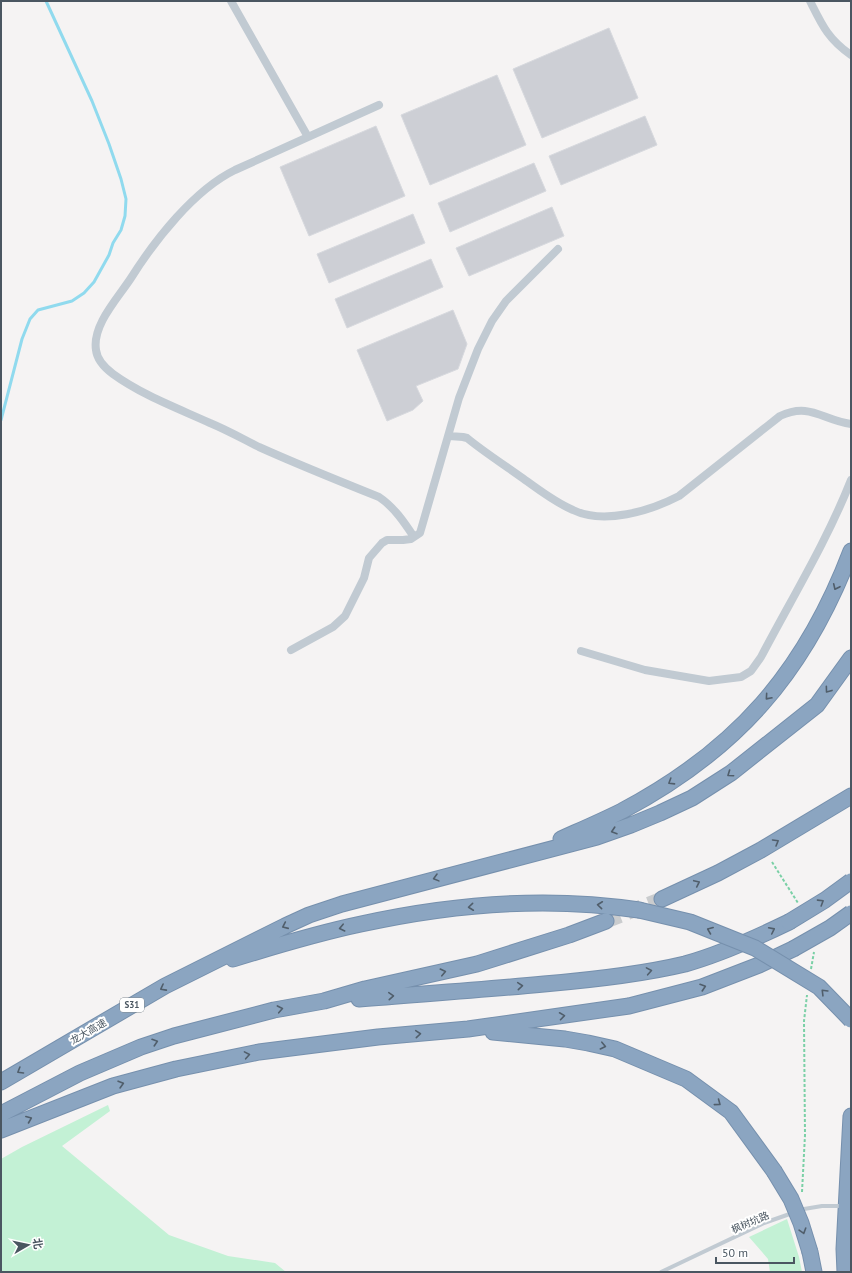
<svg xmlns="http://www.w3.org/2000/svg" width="852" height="1273" font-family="'PT Sans','Noto Sans SC',sans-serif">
<rect width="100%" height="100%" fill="#f5f3f3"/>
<path fill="#c3f1d5" d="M108 1105 110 1111 62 1146 169 1235 228 1256 275 1263 286 1272H1V1159L22 1147Z
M787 1219 799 1257 802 1272H770L768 1259 749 1237Z"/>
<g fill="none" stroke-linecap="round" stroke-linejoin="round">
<path stroke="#90daee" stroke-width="3" d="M1 420 22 339 30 319 38 310 72 301 84 293 94 282 109 255 113 243 121 230 125 216 126 199 121 179 109 144 92 101 46 1"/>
</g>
<path fill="#cdcfd5" stroke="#d7d9de" d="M609 28 638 98 542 138 513 69Z
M497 75 526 145 430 185 401 115Z
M645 116 657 145 561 185 549 156Z
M376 126 405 196 309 236 280 167Z
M534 163 546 191 450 232 438 203Z
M552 207 564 236 469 276 456 248Z
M413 214 425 243 329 283 317 254Z
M431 259 443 287 347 328 335 299Z
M453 310 467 344 458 369 416 386 423 401 413 410 387 421 357 350Z"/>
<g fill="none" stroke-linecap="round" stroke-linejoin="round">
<path stroke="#caccce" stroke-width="15" stroke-dasharray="15 8" stroke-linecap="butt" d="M606 921 662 899"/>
<g stroke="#7690ad" stroke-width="17">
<path id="motorway" d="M561 839C581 830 602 821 622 811 737 750 805 672 851 551
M662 899 718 873 761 850 851 796
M233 959C275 946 318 933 361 924 452 904 547 896 639 910
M359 999C420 994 482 990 544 984 591 980 639 975 685 964 721 954 756 938 789 922
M493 1032 565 1039 588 1043 615 1049 686 1079 731 1112 774 1171
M1 1082 165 986 285 926 309 915 342 904 597 837 631 825 660 813 692 798 731 773 817 705 851 658
M1 1114 80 1073 141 1047 174 1036 274 1010 324 1001 365 989 477 964 569 935 606 921
M1 1130 113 1086 176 1069 259 1052 378 1037 468 1029 629 1006 702 987 759 965 793 949
M810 1252 814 1272
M845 1272 844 1249 851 1116"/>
</g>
<path stroke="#7ad0a6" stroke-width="2" stroke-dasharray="3 2" stroke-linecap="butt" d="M772 862 798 903
M811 969 814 952
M802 1192 805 1135 804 1021 807 995"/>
<path stroke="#c1cad2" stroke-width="4" d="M661 1272 764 1223 804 1209 822 1206H843"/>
<path stroke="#c1cad2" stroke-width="8" d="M231 1 308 137
M810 1C822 25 828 39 851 55
M379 105 235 170C194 190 155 240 131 278 118 298 92 325 96 350 97 359 105 368 113 374 142 395 177 408 210 423 227 430 243 439 259 447 299 465 339 481 379 497 394 507 404 522 414 537
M449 436 463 437 467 438C484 452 503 464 521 477 538 489 554 502 573 510 604 525 650 511 679 496L780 416C810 402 822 420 851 424
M291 650 333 627 345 616 364 578 369 558 382 543 387 540H403L411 539 420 533 459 398 478 349 492 321 506 301 558 249
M581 651 645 670 709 681 741 677 751 671 761 657C792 598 827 541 851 480"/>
<use href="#motorway" stroke="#8ba5c1" stroke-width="15"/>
<g stroke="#7690ad" stroke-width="17" stroke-linecap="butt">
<path id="motorway-bridge" d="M639 910 690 922 755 948 819 987 851 1020
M789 922 825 900 851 881
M793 949 830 928 851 913
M774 1171 791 1199 801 1223 810 1252"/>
</g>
<use href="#motorway-bridge" stroke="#8ba5c1" stroke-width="15"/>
</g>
<defs><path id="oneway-chevron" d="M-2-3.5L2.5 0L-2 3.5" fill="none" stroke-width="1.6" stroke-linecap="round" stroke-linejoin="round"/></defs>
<g stroke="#505e6b">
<use href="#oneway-chevron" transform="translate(836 587) rotate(115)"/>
<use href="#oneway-chevron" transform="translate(828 690) rotate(126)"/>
<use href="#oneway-chevron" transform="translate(768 697) rotate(131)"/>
<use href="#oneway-chevron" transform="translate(730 774) rotate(145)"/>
<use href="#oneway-chevron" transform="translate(671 782) rotate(148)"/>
<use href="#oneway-chevron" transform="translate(614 831) rotate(162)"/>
<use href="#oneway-chevron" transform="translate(776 842) rotate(-30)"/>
<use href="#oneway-chevron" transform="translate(436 878) rotate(165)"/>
<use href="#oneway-chevron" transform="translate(697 883) rotate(-25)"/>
<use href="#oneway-chevron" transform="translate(821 902) rotate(-32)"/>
<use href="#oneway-chevron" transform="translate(600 905) rotate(-174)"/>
<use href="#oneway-chevron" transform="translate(471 907) rotate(174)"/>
<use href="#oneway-chevron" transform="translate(285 926) rotate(156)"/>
<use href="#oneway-chevron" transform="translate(342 928) rotate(167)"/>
<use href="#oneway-chevron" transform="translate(710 930) rotate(-158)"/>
<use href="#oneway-chevron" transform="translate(772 930) rotate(-26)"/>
<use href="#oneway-chevron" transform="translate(649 971) rotate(-10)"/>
<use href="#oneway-chevron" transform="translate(443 972) rotate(-13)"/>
<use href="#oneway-chevron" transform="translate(520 986) rotate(-5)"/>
<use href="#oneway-chevron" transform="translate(703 987) rotate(-18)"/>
<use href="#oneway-chevron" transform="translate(163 988) rotate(152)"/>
<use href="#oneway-chevron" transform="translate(824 992) rotate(-135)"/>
<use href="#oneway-chevron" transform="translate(391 996) rotate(-4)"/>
<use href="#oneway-chevron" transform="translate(280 1009) rotate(-11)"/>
<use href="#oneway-chevron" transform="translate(562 1016) rotate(-8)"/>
<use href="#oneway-chevron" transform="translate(418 1034) rotate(-5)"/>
<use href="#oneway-chevron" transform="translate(155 1042) rotate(-18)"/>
<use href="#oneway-chevron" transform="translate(603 1046) rotate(13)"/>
<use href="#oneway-chevron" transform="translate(247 1055) rotate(-10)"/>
<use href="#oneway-chevron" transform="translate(20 1071) rotate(149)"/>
<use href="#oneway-chevron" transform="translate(121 1084) rotate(-16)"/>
<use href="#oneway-chevron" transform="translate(718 1103) rotate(37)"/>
<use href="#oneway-chevron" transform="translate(29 1119) rotate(-22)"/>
<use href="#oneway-chevron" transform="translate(803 1231) rotate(73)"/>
</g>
<g text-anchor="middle" stroke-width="4" stroke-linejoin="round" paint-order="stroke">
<rect fill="#fff" stroke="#808990" stroke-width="1" x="120" y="998" width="24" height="14" rx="3"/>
<g font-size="9" font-weight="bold" fill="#4a5661">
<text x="132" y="1008">S31</text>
</g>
<g font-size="10" fill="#4a5661" stroke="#fff">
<text transform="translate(88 1031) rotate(-30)" y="4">龙大高速</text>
<text transform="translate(750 1222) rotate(-23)" y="4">枫树坑路</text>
</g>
</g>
<rect width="852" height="1273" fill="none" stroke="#4a5661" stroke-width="4"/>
<g transform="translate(28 1245) rotate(81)" stroke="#ffffff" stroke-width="3" paint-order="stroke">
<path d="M0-3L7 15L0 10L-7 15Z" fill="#4a5661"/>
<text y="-6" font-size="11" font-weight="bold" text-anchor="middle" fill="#4a5661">北</text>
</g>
<path d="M716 1257v6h78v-6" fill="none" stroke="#4a5661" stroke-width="2"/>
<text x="722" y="1257" font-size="12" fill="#4a5661" stroke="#ffffff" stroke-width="3" paint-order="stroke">50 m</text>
</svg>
